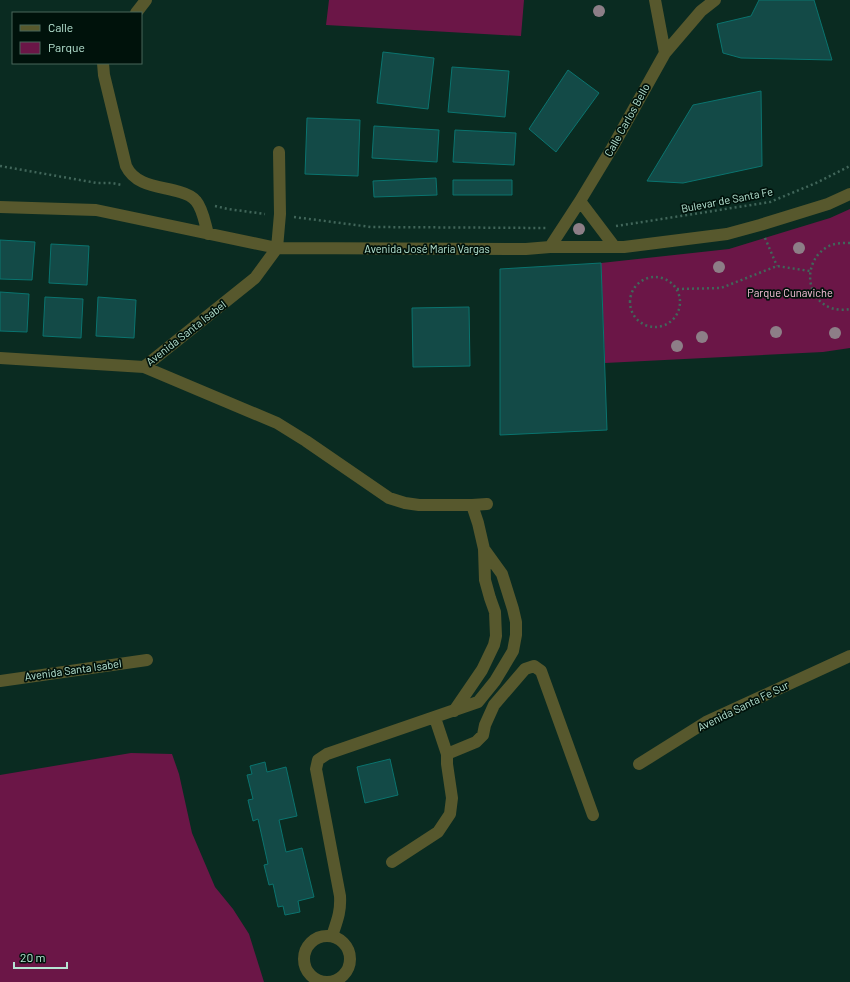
<svg xmlns="http://www.w3.org/2000/svg" width="850" height="982" font-family="Barlow,sans-serif">
<rect width="100%" height="100%" fill="#0a2b21"/>
<path fill="#6b1647" d="M329 0H524L521 36 326 25Z
M850 209V348L823 352 605 363 601 263 729 249 830 218Z
M131 753 172 754 179 774 192 833 215 887 233 909 249 934 264 982H0V775Z"/>
<path fill="#134a47" stroke="#0a746f" d="M759 0H814L832 60 741 58 723 53 717 24 751 16Z
M383 52 434 58 428 109 377 103Z
M452 67 509 71 505 117 448 112Z
M568 70 599 93 556 152 529 129Z
M761 91 762 166 683 183 647 181 693 105Z
M307 118 360 120 358 176 305 174Z
M374 126 439 130 437 162 372 158Z
M455 130 516 133 514 165 453 162Z
M436 178 437 195 374 197 373 181Z
M453 180H512V195H453Z
M0 240 35 242 32 280 0 279Z
M51 244 89 246 87 285 49 283Z
M601 263 607 430 500 435V269Z
M0 292 29 294 27 332 0 331Z
M45 297 83 299 81 338 43 336Z
M98 297 136 300 134 338 96 336Z
M469 307 470 366 413 367 412 308Z
M390 759 398 795 365 803 357 767Z
M265 762 267 772 286 767 297 816 279 820 286 852 302 848 314 897 298 901 300 912 285 915 283 906 278 907 273 884 269 885 264 865 268 864 258 819 253 821 248 800 253 799 247 775 252 774 250 766Z"/>
<g fill="none" stroke-linecap="round" stroke-linejoin="round">
<path stroke="#41665a" stroke-width="2.5" stroke-dasharray="2 3" stroke-linecap="butt" d="M0 166 97 183H112L122 185
M215 206 228 209 265 214
M294 217 371 227 546 228
M616 226 681 216 770 202 816 183 850 166
M765 238 777 266
M850 243C843 243 835 243 829 246 803 259 804 298 831 308 837 310 844 310 850 309
M630 302a25 25 0 1 1 50 0a25 25 0 1 1-50 0Z
M677 289 721 288 777 266 810 271"/>
<path stroke="#57582d" stroke-width="12" d="M655 0 665 53
M136 13 146 0
M103 63 104 75 126 166C136 187 161 186 180 192 187 194 192 196 196 201 203 209 205 224 208 234
M580 201 614 246
M0 207 96 210 277 248 526 249 550 247H624L727 234 760 225 828 204 850 194
M550 247 580 201 612 148 665 53 701 11 715 0
M277 248 280 214 279 152
M0 358 144 367 255 278 277 248
M144 367 277 423 306 441 389 498 405 503 419 505H472L487 504
M0 681 147 660
M454 711 482 670 494 645 496 636 495 612 490 598 485 580 484 549 478 523 472 505
M447 754 476 742 483 735 485 725 494 705 525 669 534 666 541 671 593 815
M639 764 706 722 850 656
M392 862 438 832 450 814 452 798 447 764V754L435 718
M332 936C337 921 341 912 340 896L316 769 318 760 327 754 478 702 495 681 513 651 516 635V622L513 609 502 574 484 549
M304 959a23 23 0 1 1 46 0a23 23 0 1 1-46 0Z"/>
</g>
<g fill="#8d7e87">
<circle cx="599" cy="11" r="6"/>
<circle cx="579" cy="229" r="6"/>
<circle cx="799" cy="248" r="6"/>
<circle cx="719" cy="267" r="6"/>
<circle cx="776" cy="332" r="6"/>
<circle cx="835" cy="333" r="6"/>
<circle cx="702" cy="337" r="6"/>
<circle cx="677" cy="346" r="6"/>
</g>
<g text-anchor="middle" stroke-width="3.5" stroke-linejoin="round" paint-order="stroke">
<g font-size="11" fill="#b6e4d3" stroke="#00120b">
<text transform="translate(627 120) rotate(-61)" y="4">Calle Carlos Bello</text>
<text transform="translate(727 200) rotate(-11)" y="4">Bulevar de Santa Fe</text>
<text x="427" y="253">Avenida José María Vargas</text>
<text transform="translate(186 333) rotate(-38)" y="4">Avenida Santa Isabel</text>
<text transform="translate(73 670) rotate(-8)" y="4">Avenida Santa Isabel</text>
<text transform="translate(743 706) rotate(-26)" y="4">Avenida Santa Fe Sur</text>
</g>
<g font-size="11" fill="#f8c2da" stroke="#00120b">
<text x="790" y="297">Parque Cunaviche</text>
</g>
</g>
<rect x="12" y="12" width="130" height="52" fill="#00120b" stroke="#49665b"/>
<rect x="20" y="25" width="20" height="6" fill="#57582d" stroke="#49665b"/>
<text x="48" y="32" font-size="12" fill="#b6e4d3">Calle</text>
<rect x="20" y="42" width="20" height="12" fill="#6b1647" stroke="#49665b"/>
<text x="48" y="52" font-size="12" fill="#b6e4d3">Parque</text>
<path d="M14 962v6h53v-6" fill="none" stroke="#b6e4d3" stroke-width="2"/>
<text x="20" y="962" font-size="12" fill="#b6e4d3" stroke="#00120b" stroke-width="3" paint-order="stroke">20 m</text>
</svg>
